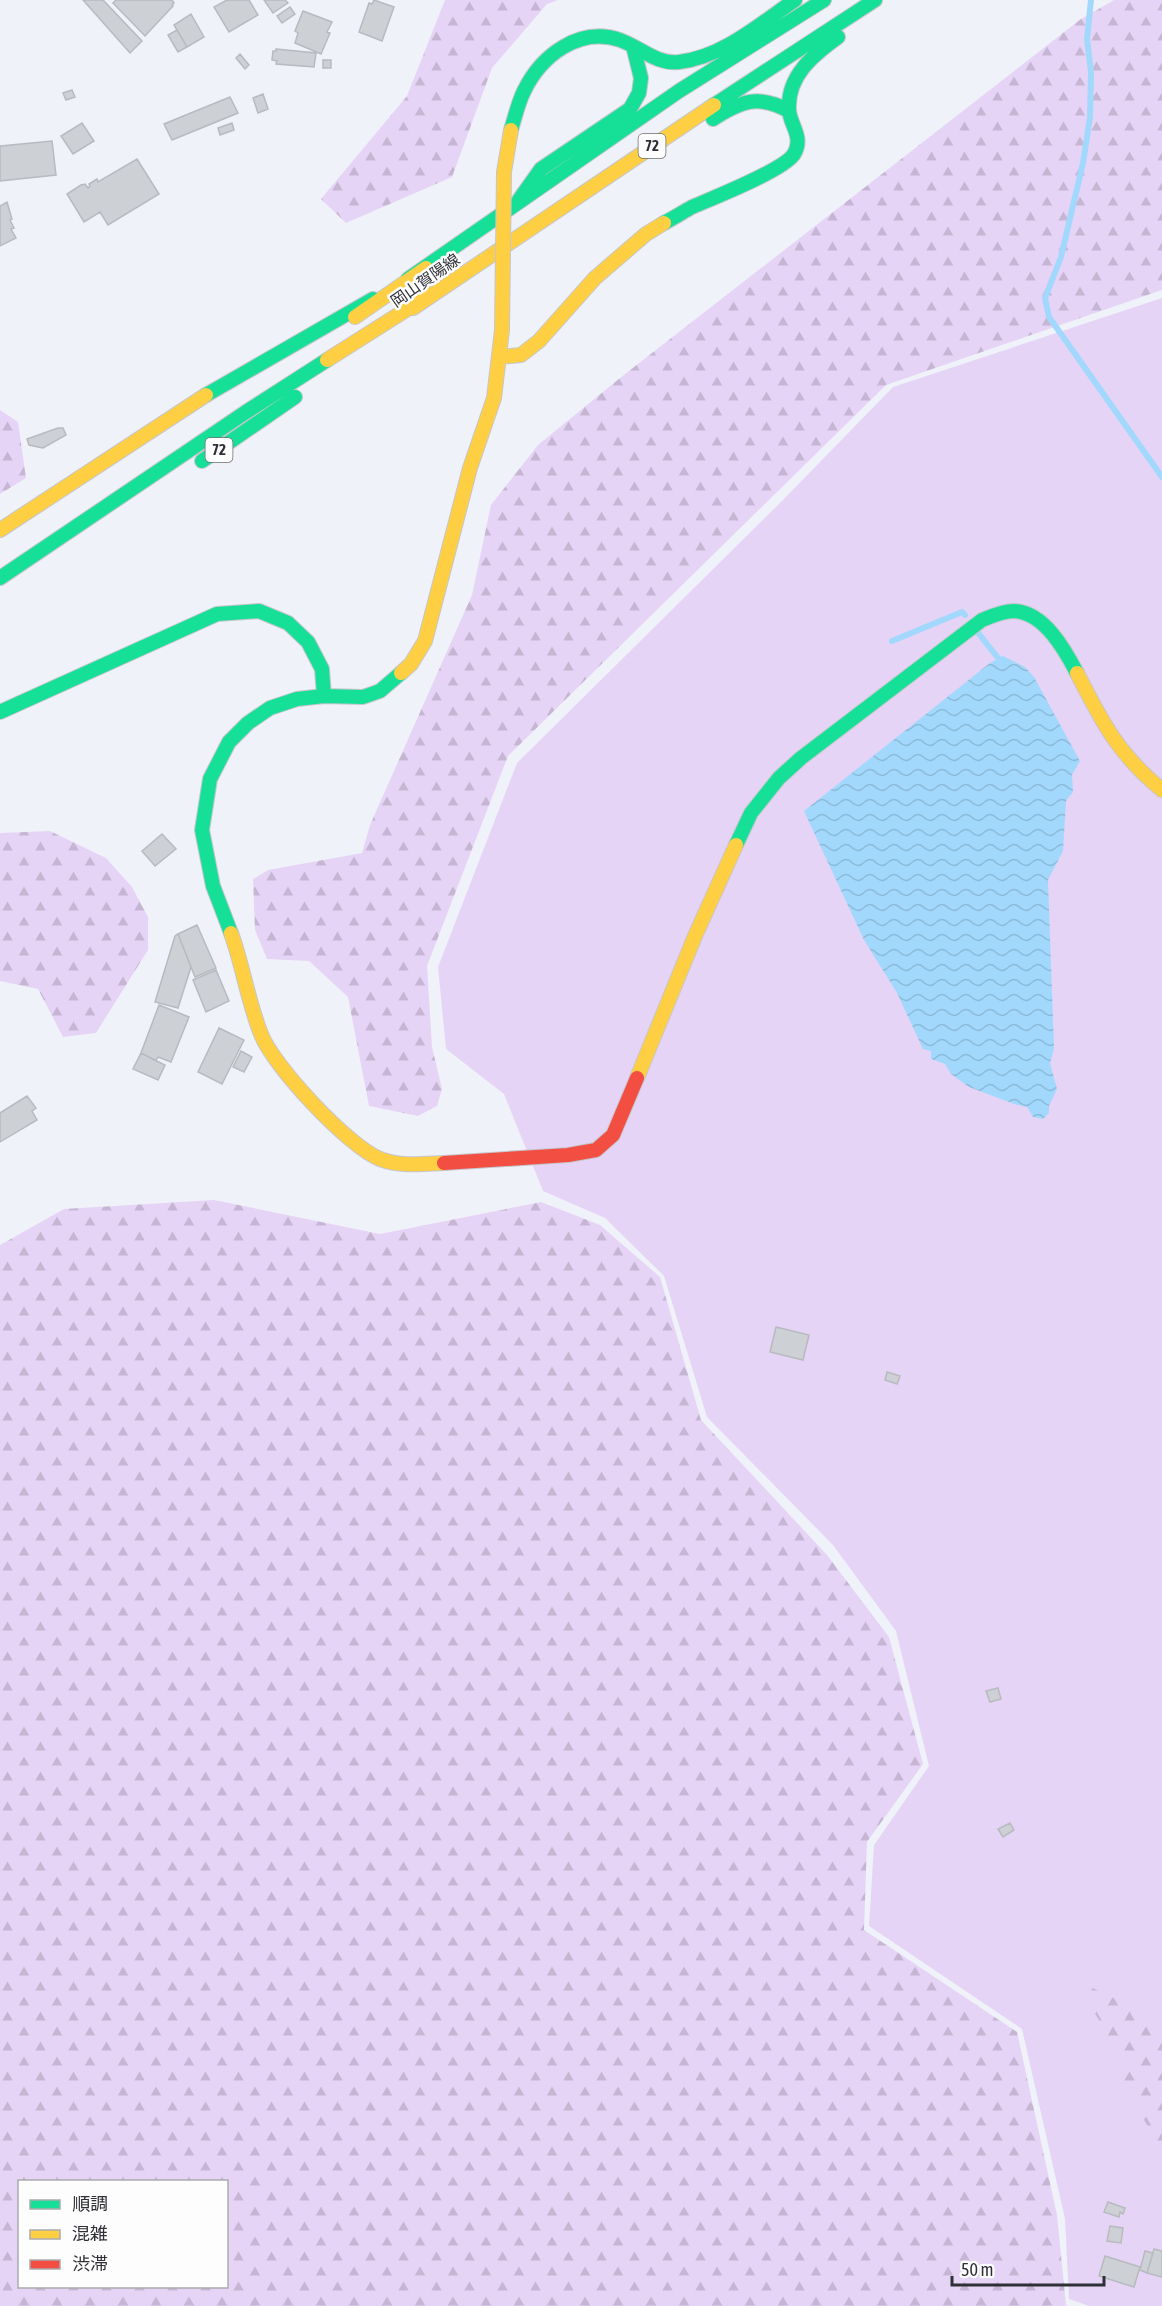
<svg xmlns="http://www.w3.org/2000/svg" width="1162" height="2306" font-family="'Asap Condensed','Noto Sans JP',sans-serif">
<defs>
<pattern id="forest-firs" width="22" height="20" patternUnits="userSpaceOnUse" patternTransform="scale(1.5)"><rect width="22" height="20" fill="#e6d4f6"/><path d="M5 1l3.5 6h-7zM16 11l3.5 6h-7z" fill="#c6b6d4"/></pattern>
<pattern id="water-waves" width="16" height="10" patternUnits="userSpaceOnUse" patternTransform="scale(1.5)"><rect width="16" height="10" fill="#a2d8fc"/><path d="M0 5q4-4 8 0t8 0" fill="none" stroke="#8cbad9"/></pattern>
</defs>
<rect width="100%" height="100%" fill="#f0f2f9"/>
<path fill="#e6d4f6" d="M1162 298V2306H1089L1069 2299 1065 2219 1022 2029 869 1926 874 1845 929 1766 896 1631 833 1545 707 1417 664 1276 605 1218 543 1191 504 1094 446 1049 438 967 517 763 782 501 893 387Z"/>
<path fill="url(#forest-firs)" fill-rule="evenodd" d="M445 0H558L547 4 492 68 452 177 346 223 321 199 407 96Z
M1114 0H1162V290L886 385 508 756 427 966 432 1047 442 1089 437 1106 418 1116 369 1106 348 997 309 961 267 959 255 930 253 879 268 870 362 853 370 825 472 595 491 505 538 445 620 378 1081 19Z
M0 410 18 422 26 478 0 494Z
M50 831 106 858 132 887 148 917V950L96 1033 63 1037 38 989 0 981V833Z
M214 1200 380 1234 541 1202 600 1225 660 1277 701 1420 827 1555 889 1637 923 1764 867 1842 864 1930 1017 2032 1057 2215 1066 2305 1068 2306H0V1245L64 1209ZM20 2182H226V2286H20Z
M1074 1979 1138 2010 1162 2037V2148L1133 2103 1102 2025Z"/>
<path fill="url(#water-waves)" d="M1003 656 1025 667 1034 677 1080 761 1072 775 1073 792 1066 801 1063 851 1048 880 1054 1049 1050 1063 1057 1089 1049 1106V1113L1043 1119 1033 1117 1027 1107 1014 1104 969 1087 951 1074 945 1064 931 1059V1051L923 1049 897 993 864 940 804 811 990 663Z"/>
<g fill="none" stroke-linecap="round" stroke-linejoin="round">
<path stroke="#a2d8fc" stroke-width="6" d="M1091 0 1087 39 1091 72 1090 117 1083 163 1061 257 1045 298 1049 317 1162 477
M979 634 1002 663
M892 641 962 612 965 615"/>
</g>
<path fill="#cdd0d5" stroke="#b7babf" stroke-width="1.5" d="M83 0H103L142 41 130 53Z
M116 0H172L174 3 172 5 173 6 145 36 113 3Z
M227 0H249L258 15 229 32 214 7Z
M264 0H285L288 3 273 13Z
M374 0 394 7 382 41 359 32 369 3 372 4Z
M290 7 295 14 282 23 277 16Z
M303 11 332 22 327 32 330 33 321 54 295 43 298 33 295 31Z
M191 14 204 37 187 47 174 25Z
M177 30 187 47 178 52 168 35Z
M276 49 316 53 314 67 276 64 277 61 272 60 273 51H276Z
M240 54 249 65 245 69 236 58Z
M323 60H331V68H323Z
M72 90 75 97 66 100 63 93Z
M263 94 268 109 258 113 253 98Z
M230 97 238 113 172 140 164 124Z
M82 123 94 141 73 154 61 136Z
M232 123 234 130 220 135 218 128Z
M52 141 56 175 0 181V146Z
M137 159 159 194 108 225 100 212 84 222 67 194 81 185 85 184 88 188 90 186 89 184 97 179 98 182Z
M7 202 12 219 10 220 14 228 11 229 16 238 0 246V206Z
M58 428H63L66 435 43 448 29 445 27 439Z
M162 834 176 849 155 866 142 851Z
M197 925 216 968 195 977 178 934Z
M178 934 191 967 178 1008 155 1002 175 936Z
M216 970 229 1001 206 1012 193 980Z
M159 1005 189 1017 171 1062 158 1057 156 1061 141 1053Z
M219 1028 244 1040 222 1084 198 1072Z
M241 1051 252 1057 244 1072 233 1067Z
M141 1053 165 1065 158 1080 133 1069Z
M27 1096 36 1108 32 1111 37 1120 0 1142V1113Z
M776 1327 809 1335 803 1360 770 1352Z
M887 1372 900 1376 897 1384 885 1380Z
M998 1688 1001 1699 990 1702 986 1691Z
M1010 1823 1014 1830 1003 1837 998 1829Z
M1108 2202 1125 2208 1123 2214 1120 2212 1119 2217 1104 2212Z
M1110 2226 1123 2228 1121 2243 1107 2241Z
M1154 2249 1162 2251V2277L1147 2273Z
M1145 2251 1153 2253 1147 2273 1140 2270Z
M1105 2256 1140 2267 1134 2287 1099 2276Z"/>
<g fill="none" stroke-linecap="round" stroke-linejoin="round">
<g stroke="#c5c6cc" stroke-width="16">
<path id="fast" d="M714 105 875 0
M713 119C741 101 758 94 789 111
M511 130C515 117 518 103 524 91 541 56 579 26 620 40 640 47 657 65 679 62 723 57 760 24 795 0
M519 200 541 169 630 109 639 93 641 78 633 46
M664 223C674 218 683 212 692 207 713 198 784 170 794 154 804 137 790 125 789 110 787 76 813 55 838 37
M408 279 679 91 824 0
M206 395 373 299
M202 461 295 397
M0 578 246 412 327 360
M0 712 217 614 259 611 288 623 308 642 322 669 324 696
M736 845 751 813 779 778 801 758 982 620C992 616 1003 611 1014 611 1044 612 1065 650 1077 673
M231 933 213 886 202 830 210 779 229 742 248 723 270 708 297 699 324 696 363 697 380 691 401 673"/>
</g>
<g stroke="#c5c6cc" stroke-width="16">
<path id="slow" d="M413 308 714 105
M355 317 426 268
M499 357 521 355 539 341 595 278 646 234 664 223
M327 360 431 294
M0 530 206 395
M401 673 411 664 425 641 470 468 494 398 502 330
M1077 673C1102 722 1118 754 1162 790
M231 933C243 966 248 1002 261 1034 273 1066 349 1147 380 1159 401 1167 423 1164 444 1163
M637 1078 695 936 736 845"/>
</g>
<g stroke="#c5c6cc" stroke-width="16">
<path id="jam" d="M444 1163 568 1155 596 1150 613 1135 637 1078"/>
</g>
<use href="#fast" stroke="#16e098" stroke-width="14"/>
<use href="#slow" stroke="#ffcf43" stroke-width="14"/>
<use href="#jam" stroke="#f24e42" stroke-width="14"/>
<g stroke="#c5c6cc" stroke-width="16" stroke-linecap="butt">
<path id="slow-bridge" d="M502 330 504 172 511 130"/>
</g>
<use href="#slow-bridge" stroke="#ffcf43" stroke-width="14"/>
</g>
<g text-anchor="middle" stroke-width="5" stroke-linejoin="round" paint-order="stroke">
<g fill="#fdfdfd" stroke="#6d6e72" stroke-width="1.5">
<rect x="638.5" y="134" width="27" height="24" rx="4.5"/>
<rect x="205.5" y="438" width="27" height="24" rx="4.5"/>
</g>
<g font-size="15" font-weight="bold" fill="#2f3036">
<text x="652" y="151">72</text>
<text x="219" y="455">72</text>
</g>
<g font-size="16" fill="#2f3036" stroke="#fdfdfd">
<text transform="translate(425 280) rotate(-35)" y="6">岡山賀陽線</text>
</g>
</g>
<rect x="18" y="2180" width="210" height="108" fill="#fdfdfd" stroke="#ababad" stroke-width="1.5"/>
<rect x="30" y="2200" width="30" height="9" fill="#16e098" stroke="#ababad" stroke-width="1.5"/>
<text x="72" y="2210" font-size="18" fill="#2f3036">順調</text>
<rect x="30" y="2230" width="30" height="9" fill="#ffcf43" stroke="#ababad" stroke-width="1.5"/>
<text x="72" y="2240" font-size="18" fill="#2f3036">混雑</text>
<rect x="30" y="2260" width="30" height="9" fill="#f24e42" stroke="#ababad" stroke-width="1.5"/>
<text x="72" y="2270" font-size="18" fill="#2f3036">渋滞</text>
<path d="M952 2276v9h152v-9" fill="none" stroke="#2f3036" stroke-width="3"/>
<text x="961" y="2276" font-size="18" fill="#2f3036" stroke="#fdfdfd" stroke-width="4.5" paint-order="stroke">50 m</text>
</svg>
